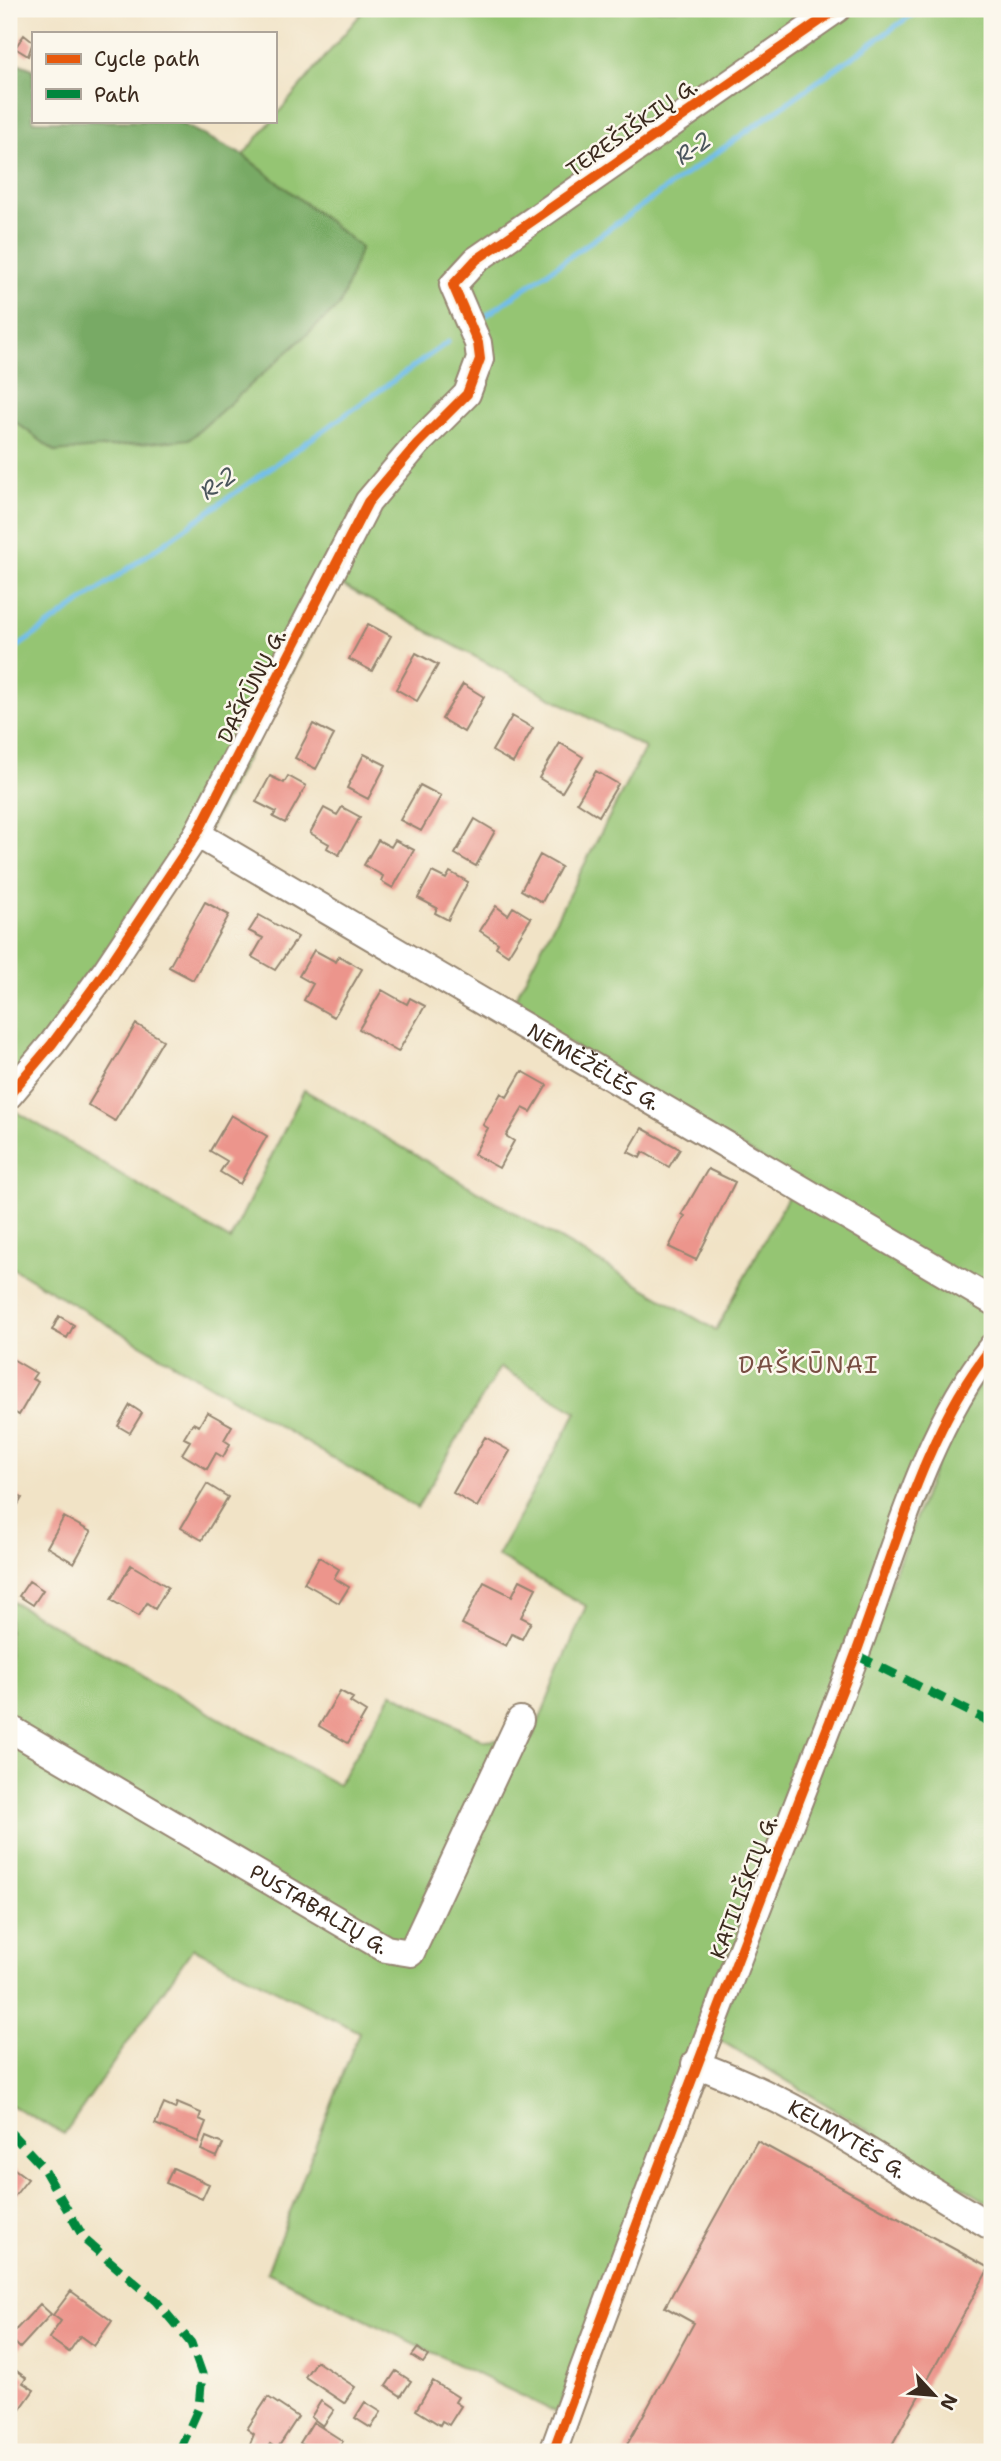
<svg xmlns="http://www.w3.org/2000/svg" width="1001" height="2461" font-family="'Shantell Sans',sans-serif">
<rect width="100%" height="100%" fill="#fbf7ec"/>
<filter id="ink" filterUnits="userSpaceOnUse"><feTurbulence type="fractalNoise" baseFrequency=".0143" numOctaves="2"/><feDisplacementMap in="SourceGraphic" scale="14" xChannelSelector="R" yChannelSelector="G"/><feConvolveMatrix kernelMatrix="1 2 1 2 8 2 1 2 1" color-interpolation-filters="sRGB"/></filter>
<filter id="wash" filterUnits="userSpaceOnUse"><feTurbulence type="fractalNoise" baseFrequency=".00686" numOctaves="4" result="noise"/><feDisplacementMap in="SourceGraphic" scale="28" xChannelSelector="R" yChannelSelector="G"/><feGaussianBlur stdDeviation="1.57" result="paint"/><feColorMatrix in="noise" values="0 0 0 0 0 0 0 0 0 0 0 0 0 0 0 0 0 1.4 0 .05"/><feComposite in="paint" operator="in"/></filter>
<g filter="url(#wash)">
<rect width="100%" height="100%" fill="#f1e3c6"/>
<path fill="#95c573" stroke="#687848" stroke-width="2" fill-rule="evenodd" d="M365 9H992V1332L979 1347 557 2413 267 2272 359 2032 193 1948 64 2134 9 2104V1600L338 1785 392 1693 484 1741 532 1738 586 1606 497 1556 577 1412 500 1367 417 1508 9 1266V417L56 452 361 247 243 155ZM338 583 645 748 510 1008 797 1180 716 1330 304 1090 230 1240 14 1110 208 832Z
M992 1362V2205L715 2037 943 1447Z"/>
<path fill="#78aa65" stroke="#5a6a42" stroke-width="2" d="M9 60 33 69V121H176L243 155 361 247 340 305 190 439 56 452 9 417Z"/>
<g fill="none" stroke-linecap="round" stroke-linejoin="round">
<path stroke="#71beeb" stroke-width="5" d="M487 315 920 9
M9 653 448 342"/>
</g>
<g id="blocks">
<path fill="#ec958c" d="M24 35 33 42 28 56 15 48Z
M368 624 391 636 372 671 349 659Z
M416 653 438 665 417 701 396 689Z
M463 684 484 697 464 732 442 719Z
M512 716 533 728 513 763 492 751Z
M313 724 334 735 316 769 295 758Z
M560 743 583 757 562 792 539 778Z
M364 754 386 765 368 799 347 788Z
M596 771 618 784 599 816 577 802Z
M270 776 284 783 288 776 306 786 285 823 273 817 276 812 256 802Z
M420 785 441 796 421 831 400 820Z
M342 807 360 817 339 855 327 848 329 844 310 833 324 808 337 815Z
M475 819 495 831 476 866 455 854Z
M378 840 391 847 395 840 414 850 393 888 381 881 383 876 364 865Z
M540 855 561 867 542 902 521 890Z
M432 872 446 879 450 872 468 882 448 920 435 913 437 908 418 898Z
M205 902 229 915 193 980 169 967Z
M496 906 508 915 513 907 531 918 508 955 496 947 498 943 480 931Z
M259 915 298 937 275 970 252 957 263 938 249 931Z
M314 950 336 962 339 956 362 969 334 1017 304 1000 313 984 299 976Z
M382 990 407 1004 410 998 425 1006 398 1052 359 1029Z
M136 1024 163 1040 115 1121 88 1105Z
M522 1071 547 1085 531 1112 523 1108 515 1121 506 1136 514 1141 499 1168 474 1154 488 1128 483 1125 501 1093 507 1097Z
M231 1115 267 1136 240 1184 220 1172 227 1161 210 1151Z
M642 1128 680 1149 669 1167 643 1152 640 1158 628 1152Z
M708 1169 735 1182 696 1260 669 1247 685 1216 682 1214Z
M59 1316 74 1325 67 1338 52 1330Z
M9 1357 36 1373 32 1379 38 1382 19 1415 9 1409Z
M130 1405 142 1413 130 1433 118 1426Z
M207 1412 232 1426 224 1440 230 1444 223 1457 216 1453 207 1469 182 1454 190 1441 184 1438 193 1423 199 1426Z
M485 1437 510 1451 477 1507 453 1493Z
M207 1484 228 1497 202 1540 181 1528Z
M9 1491 22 1498 9 1520Z
M64 1517 91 1532 74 1563 47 1547Z
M319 1557 339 1569 334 1578 349 1587 339 1603 304 1583Z
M131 1565 168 1587 155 1609 147 1603 139 1616 111 1600Z
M520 1580 536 1588 521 1617 531 1622 522 1639 512 1634 506 1646 462 1624 484 1582 512 1596Z
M29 1581 43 1590 33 1605 19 1596Z
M340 1691 353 1698 350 1702 366 1712 348 1743 319 1726Z
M177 2103 201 2113 199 2119 206 2122 198 2142 155 2124 164 2104 175 2109Z
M206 2137 223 2144 217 2157 201 2150Z
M757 2141 989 2268 888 2452H623L694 2323 665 2307Z
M9 2165 28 2179 9 2203Z
M173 2168 209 2184 202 2199 166 2183Z
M71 2291 112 2321 94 2346 80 2336 69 2352 49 2338 61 2321 53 2315Z
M40 2304 51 2314 20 2348 9 2337Z
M418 2348 428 2356 423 2363 412 2356Z
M316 2361 355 2387 344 2403 305 2377Z
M10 2366 26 2378 23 2383 34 2390 14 2418 9 2414Z
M396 2371 411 2381 401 2396 386 2386Z
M433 2381 458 2397 455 2402 461 2406 449 2425 442 2421 440 2425 416 2410Z
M268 2397 298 2417 277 2449 270 2444 265 2452H252L248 2449 254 2434 247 2429Z
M321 2401 334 2410 323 2426 311 2417Z
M365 2402 381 2412 371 2428 355 2418Z
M313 2422 343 2441 336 2452H316L300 2443Z"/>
</g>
</g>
<g filter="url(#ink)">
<use href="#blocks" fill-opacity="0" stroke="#968672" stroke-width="2"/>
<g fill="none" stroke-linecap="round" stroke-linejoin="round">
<g stroke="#968672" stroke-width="30">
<g id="minor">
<path id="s1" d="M197 834 992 1301"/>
<path d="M9 1095 52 1044 105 972 197 834 368 502 417 444 467 394 480 359 478 343 453 285 476 260 837 9"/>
<path id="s2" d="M9 1728 386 1949 411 1953 520 1720"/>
<path id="s3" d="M695 2064C801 2101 896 2171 992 2227"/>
<path d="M553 2452C647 2193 746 1936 846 1680 888 1573 921 1435 992 1347"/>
</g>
</g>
<use href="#minor" stroke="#fff" stroke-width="26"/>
<path stroke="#00873e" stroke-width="9" stroke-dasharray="18 9" stroke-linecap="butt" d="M856 1655 992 1723
M9 2131 42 2166 85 2240 156 2301 191 2343 202 2374 199 2407 179 2452"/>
<g stroke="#fbf7ec" stroke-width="15">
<path id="cycleway" d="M9 1095 52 1044 105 972 197 834 368 502 417 444 467 394 480 359 478 343 453 285 476 260 837 9
M553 2452C647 2193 746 1936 846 1680 888 1573 921 1435 992 1347"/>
</g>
<use href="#cycleway" stroke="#e8590c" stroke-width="10"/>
</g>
</g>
<g text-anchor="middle" stroke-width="5" stroke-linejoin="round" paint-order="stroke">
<g font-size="21" fill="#3b2a1e" stroke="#fbf7ec">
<text transform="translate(632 128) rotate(-35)" y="7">TEREŠIŠKIŲ G.</text>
<text transform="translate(252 686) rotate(-63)" y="7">DAŠKŪNŲ G.</text>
<text dy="7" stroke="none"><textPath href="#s1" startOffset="460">NEMĖŽĖLĖS G.</textPath></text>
<text transform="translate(744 1887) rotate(-69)" y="7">KATILIŠKIŲ G.</text>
<text dy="7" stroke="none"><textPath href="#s2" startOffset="359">PUSTABALIŲ G.</textPath></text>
<text dy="7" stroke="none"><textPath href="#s3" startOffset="170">KELMYTĖS G.</textPath></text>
</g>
<g font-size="23" font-style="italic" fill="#4b565c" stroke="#fbf7ec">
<text transform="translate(693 148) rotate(-35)" y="8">R-2</text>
<text transform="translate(218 483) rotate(-35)" y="8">R-2</text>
</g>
<g font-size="24" letter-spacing="2" fill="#794f44" stroke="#fbf7ec">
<text x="809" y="1373">DAŠKŪNAI</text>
</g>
</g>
<rect width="1001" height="2461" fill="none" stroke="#fbf7ec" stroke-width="35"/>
<rect x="32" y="32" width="245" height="91" fill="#fbf7ec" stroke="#aea59a" stroke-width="2"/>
<rect x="46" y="54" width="35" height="10" fill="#e8590c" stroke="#aea59a" stroke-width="2"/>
<text x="94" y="66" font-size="21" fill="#3b2a1e">Cycle path</text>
<rect x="46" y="89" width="35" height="10" fill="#00873e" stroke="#aea59a" stroke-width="2"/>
<text x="94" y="102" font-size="21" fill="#3b2a1e">Path</text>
<g transform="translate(934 2395) rotate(116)" stroke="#fbf7ec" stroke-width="5" paint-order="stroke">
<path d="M0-5L12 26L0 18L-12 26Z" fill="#3b2a1e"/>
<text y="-10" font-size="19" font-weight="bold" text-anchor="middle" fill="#3b2a1e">N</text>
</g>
</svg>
